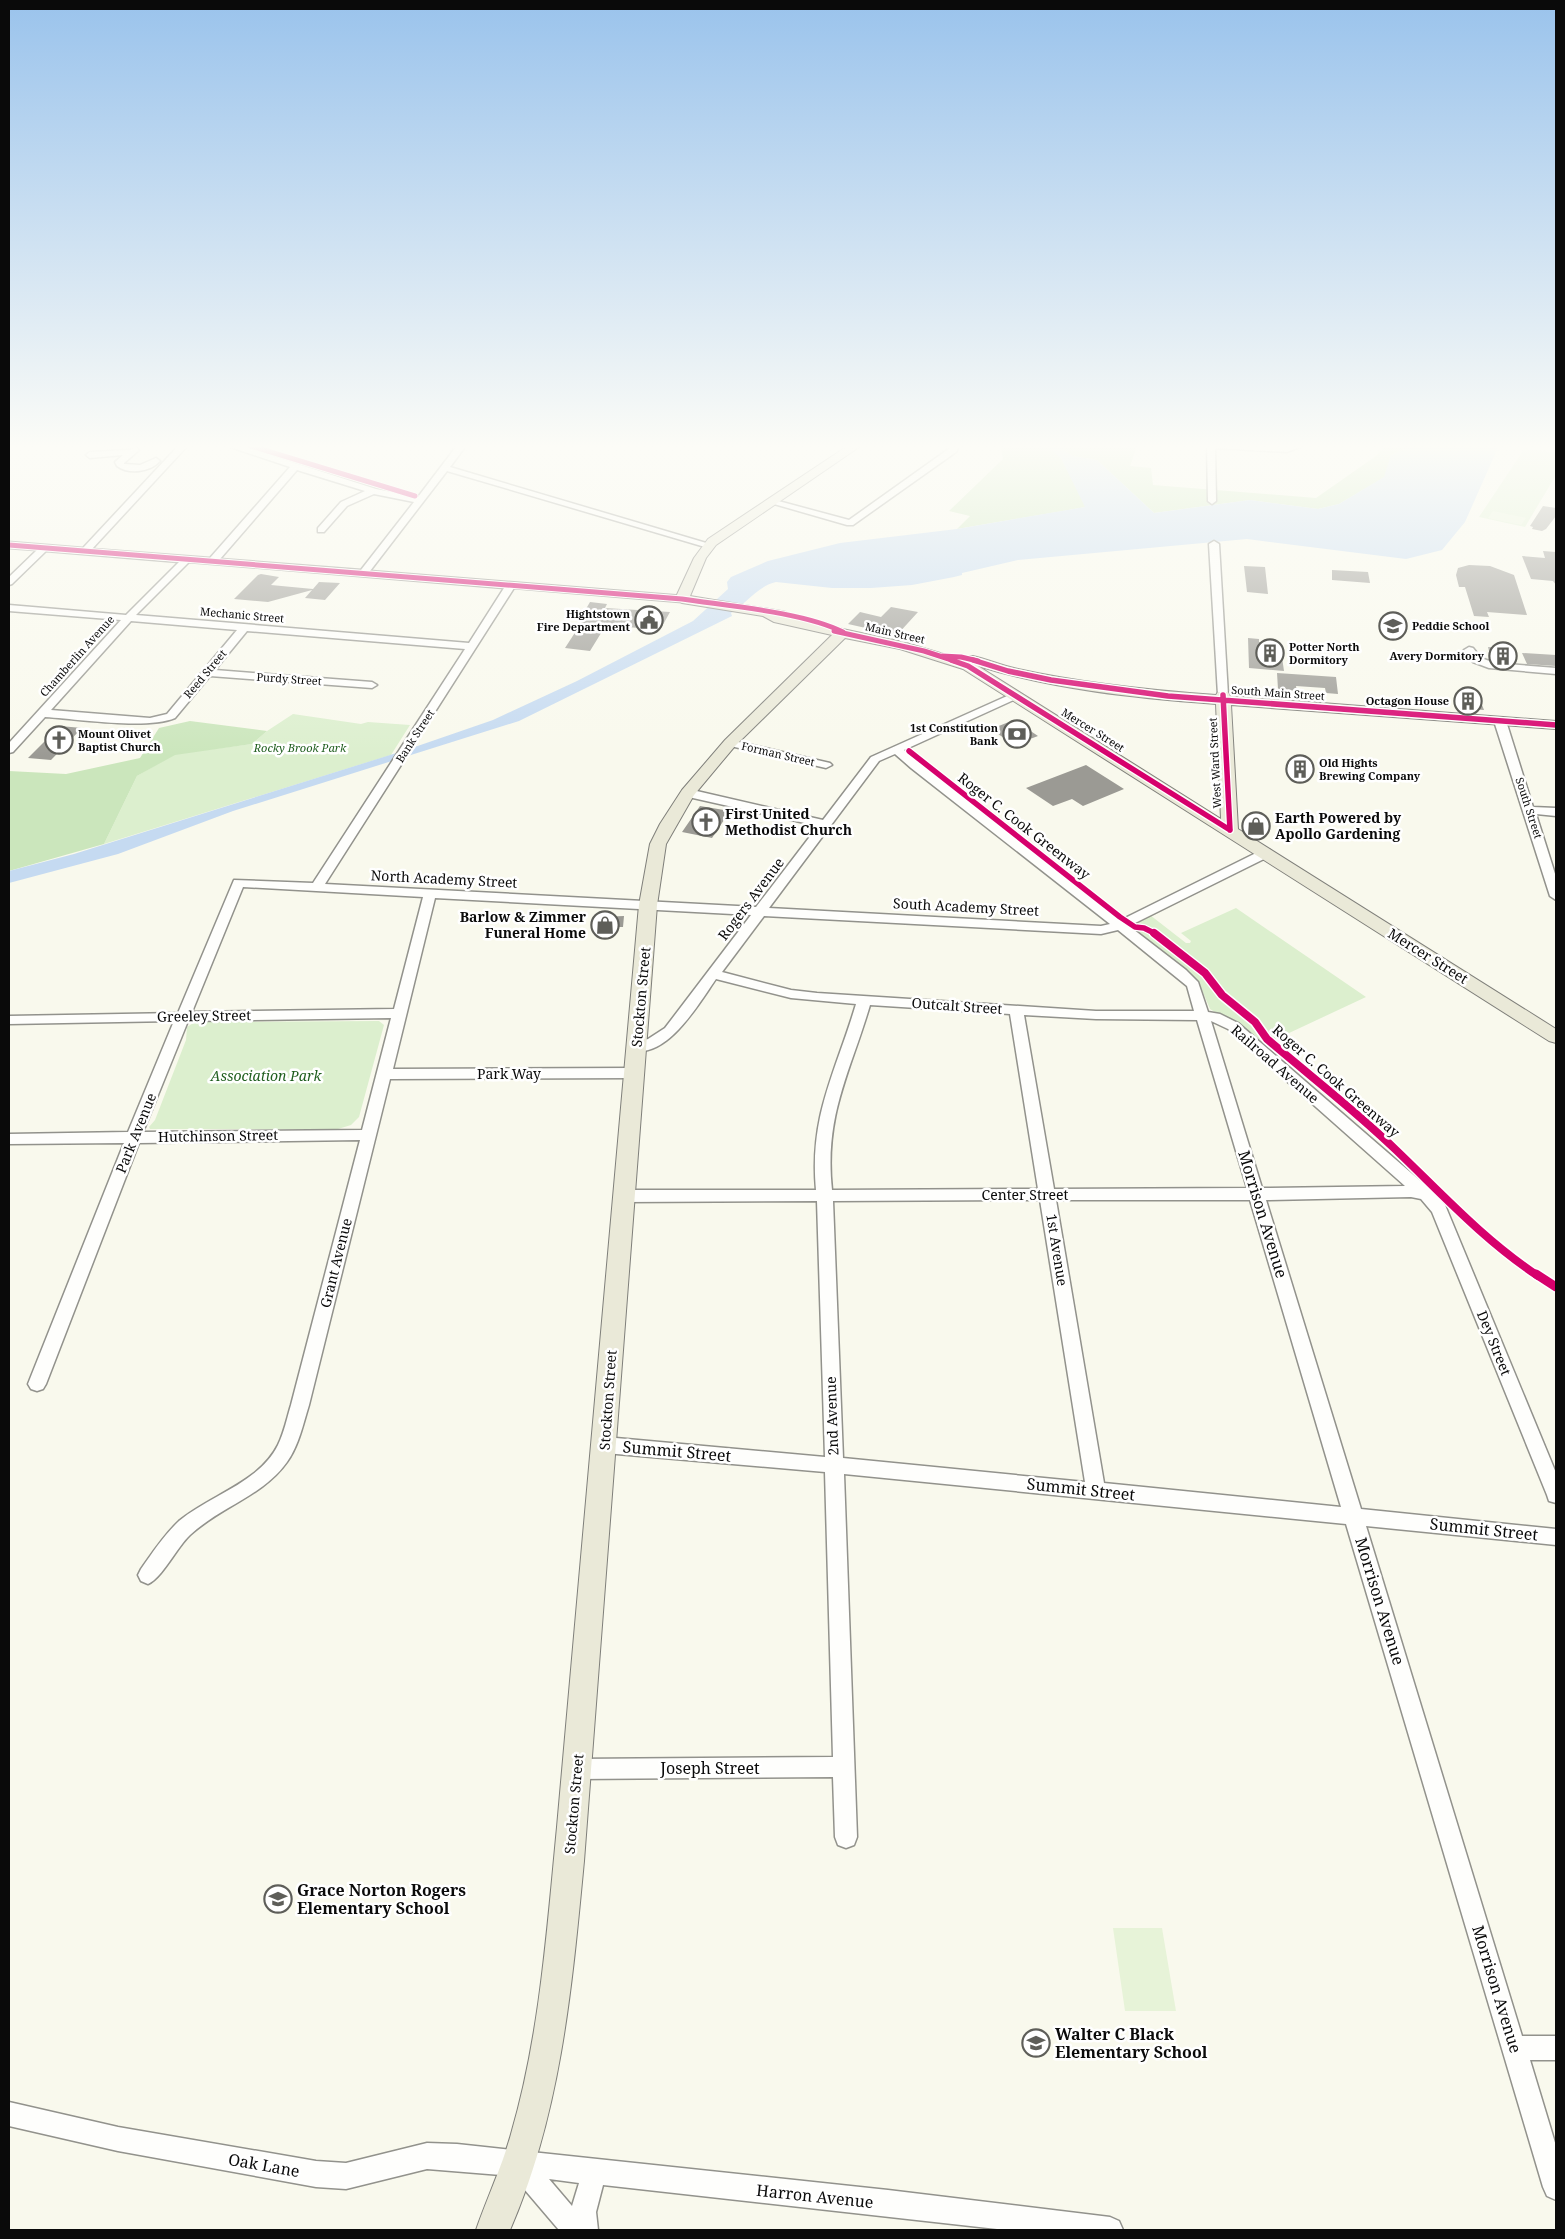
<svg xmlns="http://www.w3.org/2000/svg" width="1565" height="2239" font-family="'Noto Serif',serif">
<rect width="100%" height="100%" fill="#f9f9ed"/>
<path fill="#dcefce" d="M1525 448 1556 453V475L1525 527 1479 517Z
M293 714 361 724 368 722 410 725 391 755 104 844 137 776 175 754 252 744 267 731Z
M1236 908 1366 997 1272 1041 1259 1039 1210 1009 1199 983 1127 926 1150 915 1186 943H1190L1191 941 1181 933Z
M379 1021 384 1025 359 1117 351 1125 338 1129H150L149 1127 155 1120 186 1040 187 1027 195 1022Z"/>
<path fill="#cbe6bc" d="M1000 443C1026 443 1041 438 1061 458L1086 507 957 529 970 516 949 511 1003 459Z
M1054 443H1138L1130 466 1151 468 1153 485 1316 498 1376 456 1387 443H1418L1391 455 1385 477 1339 504 1318 509 1250 500 1154 513 1097 460 1073 456Z
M190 721 267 731 252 744 175 755 137 776 104 844 9 871V771L66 774 140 758 159 728Z"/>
<path fill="#e7f3d8" d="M1493 511 1526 518 1521 525 1488 518Z
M1113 1928H1162L1176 2011H1125Z"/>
<path fill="#c5daf1" d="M1042 443H1054L1073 456 1097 460 1154 513 1250 500 1318 509 1339 504 1384 477 1391 455 1418 443H1500L1465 522 1442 550 1406 559 1247 539 1018 560 962 573V575L954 577 912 585 871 588H832L776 582C760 585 745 604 731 613L732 616 519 721 233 811 118 854 9 883V871L74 854 406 750 493 720 577 681 693 621 728 589 727 582 731 577 768 561 840 543 957 529 1085 507 1061 458Z"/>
<path fill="#9b9a94" d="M1543 506 1556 508V516L1546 529 1542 531 1532 529 1533 527 1530 526Z
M1543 551 1556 552V585L1553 581 1531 579 1522 556 1545 558Z
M1469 565 1490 566 1514 575 1527 615 1487 612 1489 617 1474 616 1465 587H1459L1456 575 1458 568Z
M1244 566 1265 567 1268 594 1247 592Z
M1332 570 1368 572 1370 583 1332 580Z
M261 574 279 577 271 585 313 589 319 582 340 583 325 600 305 598 312 590 268 602 234 599 258 575Z
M590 602 607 604 605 608 670 612 660 630 606 625 590 651 565 648 587 614H583Z
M891 607 918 612 897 635 848 624 860 612 881 617Z
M1248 638 1259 639V642L1280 643 1284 671 1249 668Z
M1488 647 1504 648 1508 660 1491 659Z
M1522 653 1556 655V666L1527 664Z
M1277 673 1336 677 1338 694 1326 693 1325 688 1296 686 1297 691 1278 689Z
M1459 691 1477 692 1484 710 1460 708 1457 699 1461 697Z
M1014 720 1038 736 1014 745 991 729Z
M60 726 82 728 51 760 28 758Z
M1086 765 1124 789 1083 806 1072 799 1053 806 1026 788Z
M700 806 730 811 712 838 682 832Z
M624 916 623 927H618V932L598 933 600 917Z"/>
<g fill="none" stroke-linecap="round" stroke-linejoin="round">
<g stroke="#92928c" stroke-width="3">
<path id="minor" d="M181 443H190L92 549 210 558 290 467 218 443H232L376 489 418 497 459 443H468L450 467 713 545 711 547H705L447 471 370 571 682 596 687 599 682 602 514 588 325 884 756 907 818 826 684 796 682 793 684 790 688 789 823 820 871 757 1016 692 1021 695 1020 697 904 750 1121 920 1262 850H1270L1272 853 1270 856 1129 926 1186 970 1198 982 1208 1012 1220 1014 1238 1023 1432 1191 1445 1205 1556 1473V1503L1549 1501 1547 1495 1432 1212 1421 1199 1411 1197 1266 1200 1361 1509 1556 1529V1545L1366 1526 1522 2036H1556V2060H1530L1556 2146V2200L1547 2196 1543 2187 1346 1524 844 1474 857 1837 854 1845 846 1848 838 1845 835 1837 833 1777 577 1779 569 1776 566 1769 569 1762 577 1759 833 1757 825 1472 605 1453 599 1450 596 1445 599 1440 605 1437 825 1457 817 1201 624 1202 618 1200 616 1196 618 1192 624 1190H816C809 1115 836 1072 856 1004L791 998 716 979C699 1003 667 1060 631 1050L629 1047 631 1044 648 1039 665 1028 751 915 435 898 393 1069 634 1068 639 1070 641 1073 639 1076 634 1078 390 1079 309 1405C303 1424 299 1445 287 1462 263 1496 220 1507 190 1535 177 1547 162 1578 148 1584L141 1581 138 1575 141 1569C153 1552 164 1535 179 1521 210 1495 259 1483 278 1445 284 1433 287 1418 291 1405L360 1140 139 1143 46 1384 43 1389 37 1391 31 1389 28 1384 124 1143 9 1144V1134L128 1132 174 1021 9 1024V1016L178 1013 234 880 313 883 465 649 247 631 215 670 372 682 377 685 372 688 210 676 175 718C147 730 78 719 45 717L13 752 9 753V743L121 620 9 611V605L126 615 179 562 46 551 12 584 9 585V577L37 550 9 548V542L83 548ZM297 470 365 491 341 502 318 528V532H324L347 506 374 494 414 502 361 570 220 559ZM189 562 504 588 469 643 136 615ZM131 621 237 630 167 714 150 718 51 710ZM895 754 911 768 1110 924 1101 926 769 908 879 761ZM243 887 423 897 394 1009 192 1012ZM764 916 1101 934 1118 930 1187 986 1194 1011H1096L817 993 791 990 722 972ZM870 1005 1010 1014 1038 1189 832 1190C824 1115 850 1073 870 1005ZM1024 1015 1096 1019 1197 1020 1247 1188 1054 1189ZM391 1018 362 1130 143 1132 188 1021ZM1211 1021 1228 1029 1405 1186 1262 1188ZM1040 1200 1085 1482 843 1458 833 1201ZM1056 1200H1250L1341 1507 1104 1483Z
M953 443H961L956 452 853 525H847L767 502 771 499 849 520 950 448Z
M1207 443 1287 446 1297 443H1311L1287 452 1215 448 1216 501 1212 504 1208 501Z
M135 447 139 450 124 463V464L140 465 156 458 160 461C150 472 129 475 117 466L115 462 123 455 90 458 86 455 90 452 130 450Z
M1214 541 1219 544 1228 695 1223 698 1218 695 1209 544Z
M1469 647 1473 648 1481 658 1495 663 1556 668V674L1489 668 1473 662 1464 650Z
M1500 718 1506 721 1533 807 1556 808V816L1536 814 1556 877V900L1550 896 1494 721Z
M730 740 830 763 832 765 826 768 726 745 724 743 726 741Z
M9 2102 118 2127 316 2161 346 2163 427 2143 457 2144 888 2190 1110 2217 1119 2221 1123 2230H1006L603 2185 596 2212 598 2230H559L513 2176 427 2169 346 2189 316 2187 118 2151 9 2126ZM549 2179 579 2183 572 2206Z"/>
</g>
<g stroke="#7f7f7a" stroke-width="2">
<path id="major" d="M852 443H865L716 545 706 558 690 596 781 611 786 612 787 617 903 642 967 661 968 657 973 656C987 659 1000 665 1014 668 1080 683 1148 690 1216 695L1218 692H1228L1230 696 1556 721V729L1231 705 1238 829 1556 1029V1043L1549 1041 963 669 900 649 845 638 735 746 694 795 666 844 657 905 584 1861C572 1987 561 2113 510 2230H476C487 2198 502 2167 511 2134 540 2035 547 1929 557 1827L639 905 650 844 660 824 682 790 725 740 832 635 774 622 763 616 682 603 675 599 694 558 708 539ZM978 666C1054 690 1137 698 1216 704L1221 819Z"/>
</g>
<use href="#minor" fill="#fefefc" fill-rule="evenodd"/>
<use href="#major" fill="#eae9d8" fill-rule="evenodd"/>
<g stroke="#fff" stroke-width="7">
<path id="cycleway-far3" d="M241 443 415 496
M9 545 682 599C728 606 803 612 843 632
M834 631 924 651 955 661
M942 656 961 657 978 661"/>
</g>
<g stroke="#fff" stroke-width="8">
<path id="cycleway-far2" d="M951 660 968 666 1230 830
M973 660 1008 671 1051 680 1168 696 1556 725
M1223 695 1230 830
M909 751 1120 917 1135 927 1144 928 1156 934"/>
</g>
<g stroke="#fff" stroke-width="11">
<path id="cycleway-far1" d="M1154 933 1205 973 1222 995 1255 1022 1267 1039C1310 1076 1356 1111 1396 1150 1444 1196 1483 1239 1538 1276"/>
</g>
<g stroke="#fff" stroke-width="12">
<path id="cycleway" d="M1536 1274 1556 1287"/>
</g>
<use href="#cycleway-far3" stroke="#d6006c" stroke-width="5"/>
<use href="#cycleway-far2" stroke="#d6006c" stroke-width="5.5"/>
<use href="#cycleway-far1" stroke="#d6006c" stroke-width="8"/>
<use href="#cycleway" stroke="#d6006c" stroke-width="9"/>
</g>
<linearGradient id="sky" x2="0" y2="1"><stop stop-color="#9ac3ec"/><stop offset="0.59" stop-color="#fcfcf7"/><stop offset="1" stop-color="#fcfcf7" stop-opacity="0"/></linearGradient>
<rect width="1565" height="757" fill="url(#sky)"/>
<defs>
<g id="civic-ring" transform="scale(1.4375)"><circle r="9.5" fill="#fff" stroke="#5e5e59" stroke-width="1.5"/><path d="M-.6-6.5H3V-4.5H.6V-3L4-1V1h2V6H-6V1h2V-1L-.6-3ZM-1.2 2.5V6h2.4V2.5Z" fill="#5e5e59"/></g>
<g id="school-ring" transform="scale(1.4375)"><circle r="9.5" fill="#fff" stroke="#5e5e59" stroke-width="1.5"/><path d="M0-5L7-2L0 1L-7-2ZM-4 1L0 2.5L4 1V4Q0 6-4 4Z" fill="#5e5e59"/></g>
<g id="building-ring" transform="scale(1.4375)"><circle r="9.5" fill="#fff" stroke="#5e5e59" stroke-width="1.5"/><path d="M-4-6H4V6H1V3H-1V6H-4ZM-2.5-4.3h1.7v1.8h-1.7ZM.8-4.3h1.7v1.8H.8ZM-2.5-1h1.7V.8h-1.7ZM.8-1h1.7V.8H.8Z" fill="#5e5e59"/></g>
<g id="bank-ring" transform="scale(1.4375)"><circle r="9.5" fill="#fff" stroke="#5e5e59" stroke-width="1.5"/><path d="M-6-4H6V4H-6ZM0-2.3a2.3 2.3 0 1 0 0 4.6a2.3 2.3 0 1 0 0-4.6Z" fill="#5e5e59"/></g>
<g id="church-ring" transform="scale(1.4375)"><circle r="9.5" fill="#fff" stroke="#5e5e59" stroke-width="1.5"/><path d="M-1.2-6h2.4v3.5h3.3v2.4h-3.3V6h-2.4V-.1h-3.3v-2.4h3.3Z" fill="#5e5e59"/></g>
<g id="shop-ring" transform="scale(1.4375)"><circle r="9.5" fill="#fff" stroke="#5e5e59" stroke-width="1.5"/><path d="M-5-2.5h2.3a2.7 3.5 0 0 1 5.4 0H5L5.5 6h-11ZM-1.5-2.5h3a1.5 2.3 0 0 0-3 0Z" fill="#5e5e59"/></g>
</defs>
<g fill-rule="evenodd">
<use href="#civic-ring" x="649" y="620"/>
<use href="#school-ring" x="1393" y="626"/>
<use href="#building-ring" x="1270" y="653"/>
<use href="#building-ring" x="1503" y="656"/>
<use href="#building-ring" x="1468" y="701"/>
<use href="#bank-ring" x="1017" y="734"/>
<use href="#church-ring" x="59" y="740"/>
<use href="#building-ring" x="1300" y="769"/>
<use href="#church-ring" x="706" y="822"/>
<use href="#shop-ring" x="1256" y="826"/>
<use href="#shop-ring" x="605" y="925"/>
<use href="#school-ring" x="278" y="1899"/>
<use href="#school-ring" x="1036" y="2043"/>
</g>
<g text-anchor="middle" stroke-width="5" stroke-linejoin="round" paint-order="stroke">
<g font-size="11" font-weight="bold" fill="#0a0a0a" stroke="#fff" text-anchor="end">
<text x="630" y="618">Hightstown<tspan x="630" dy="13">Fire Department</tspan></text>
<text x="1412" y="630" text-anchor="start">Peddie School</text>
<text x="1289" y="651" text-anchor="start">Potter North<tspan x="1289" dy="13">Dormitory</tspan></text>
<text x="1484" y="660">Avery Dormitory</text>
<text x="1449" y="705">Octagon House</text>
<text x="998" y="732">1st Constitution<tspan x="998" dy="13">Bank</tspan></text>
<text x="78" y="738" text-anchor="start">Mount Olivet<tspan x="78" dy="13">Baptist Church</tspan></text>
<text x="1319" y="767" text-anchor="start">Old Hights<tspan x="1319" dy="13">Brewing Company</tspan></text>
</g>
<g font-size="11" fill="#0a0a0a" stroke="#fff">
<text transform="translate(242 615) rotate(5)" y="4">Mechanic Street</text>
<text transform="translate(895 633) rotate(13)" y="4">Main Street</text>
<text transform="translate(77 656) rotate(-48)" y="4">Chamberlin Avenue</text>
<text transform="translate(205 674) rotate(-50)" y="4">Reed Street</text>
<text transform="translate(289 679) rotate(4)" y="4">Purdy Street</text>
<text transform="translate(1278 693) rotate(4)" y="4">South Main Street</text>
<text transform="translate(1093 730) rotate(32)" y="4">Mercer Street</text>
<text transform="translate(415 736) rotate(-57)" y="4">Bank Street</text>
<text transform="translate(778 754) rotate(13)" y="4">Forman Street</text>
<text transform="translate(1215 763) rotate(-93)" y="4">West Ward Street</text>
<text transform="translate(1529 808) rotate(72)" y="4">South Street</text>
</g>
<g font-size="11" font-style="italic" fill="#1f5e1e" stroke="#fff">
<text x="300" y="752">Rocky Brook Park</text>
</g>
<g font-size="14" font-weight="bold" fill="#0a0a0a" stroke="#fff" text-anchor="start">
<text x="725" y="819">First United<tspan x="725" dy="16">Methodist Church</tspan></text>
<text x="1275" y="823">Earth Powered by<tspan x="1275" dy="16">Apollo Gardening</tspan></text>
<text x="586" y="922" text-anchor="end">Barlow &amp; Zimmer<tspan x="586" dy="16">Funeral Home</tspan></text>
</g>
<g font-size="14" fill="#0a0a0a" stroke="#fff">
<text transform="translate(1024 826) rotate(38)" y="5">Roger C. Cook Greenway</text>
<text transform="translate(444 879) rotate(3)" y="5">North Academy Street</text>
<text transform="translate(751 899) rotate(-53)" y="5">Rogers Avenue</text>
<text transform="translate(966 907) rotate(3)" y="5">South Academy Street</text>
<text transform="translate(1428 956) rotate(32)" y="5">Mercer Street</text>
<text transform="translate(641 997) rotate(-85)" y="5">Stockton Street</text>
<text transform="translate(957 1006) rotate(4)" y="5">Outcalt Street</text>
<text transform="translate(204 1016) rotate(-1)" y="5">Greeley Street</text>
<text transform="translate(1275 1064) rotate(41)" y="5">Railroad Avenue</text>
<text x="509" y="1079">Park Way</text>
<text transform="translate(1336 1081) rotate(41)" y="5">Roger C. Cook Greenway</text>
<text transform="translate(136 1133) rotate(-68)" y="5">Park Avenue</text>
<text transform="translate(218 1136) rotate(-1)" y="5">Hutchinson Street</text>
<text x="1025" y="1200">Center Street</text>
<text transform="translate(1057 1250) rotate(81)" y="5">1st Avenue</text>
<text transform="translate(336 1263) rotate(-76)" y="5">Grant Avenue</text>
<text transform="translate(1494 1343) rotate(68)" y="5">Dey Street</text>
<text transform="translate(608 1400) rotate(-86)" y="5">Stockton Street</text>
<text transform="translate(832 1416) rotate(-92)" y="5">2nd Avenue</text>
<text transform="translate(574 1804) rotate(-85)" y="5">Stockton Street</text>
</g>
<g font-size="14" font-style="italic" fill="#1f5e1e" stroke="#fff">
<text x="266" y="1081">Association Park</text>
</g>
<g font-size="16" fill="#0a0a0a" stroke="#fff">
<text transform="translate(1263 1214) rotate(73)" y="6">Morrison Avenue</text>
<text transform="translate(677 1451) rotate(5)" y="6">Summit Street</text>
<text transform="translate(1081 1489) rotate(6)" y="6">Summit Street</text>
<text transform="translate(1484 1529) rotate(6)" y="6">Summit Street</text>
<text transform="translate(1380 1601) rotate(73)" y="6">Morrison Avenue</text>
<text x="710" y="1774">Joseph Street</text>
<text transform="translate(1497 1989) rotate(73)" y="6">Morrison Avenue</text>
<text transform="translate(264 2165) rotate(10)" y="6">Oak Lane</text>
<text transform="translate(815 2196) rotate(6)" y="6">Harron Avenue</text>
</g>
<g font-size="16" font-weight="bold" fill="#0a0a0a" stroke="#fff" text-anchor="start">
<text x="297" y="1896">Grace Norton Rogers<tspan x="297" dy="18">Elementary School</tspan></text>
<text x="1055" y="2040">Walter C Black<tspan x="1055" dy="18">Elementary School</tspan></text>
</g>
</g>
<rect width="1565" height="2239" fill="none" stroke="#0a0a0a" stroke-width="20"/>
</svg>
